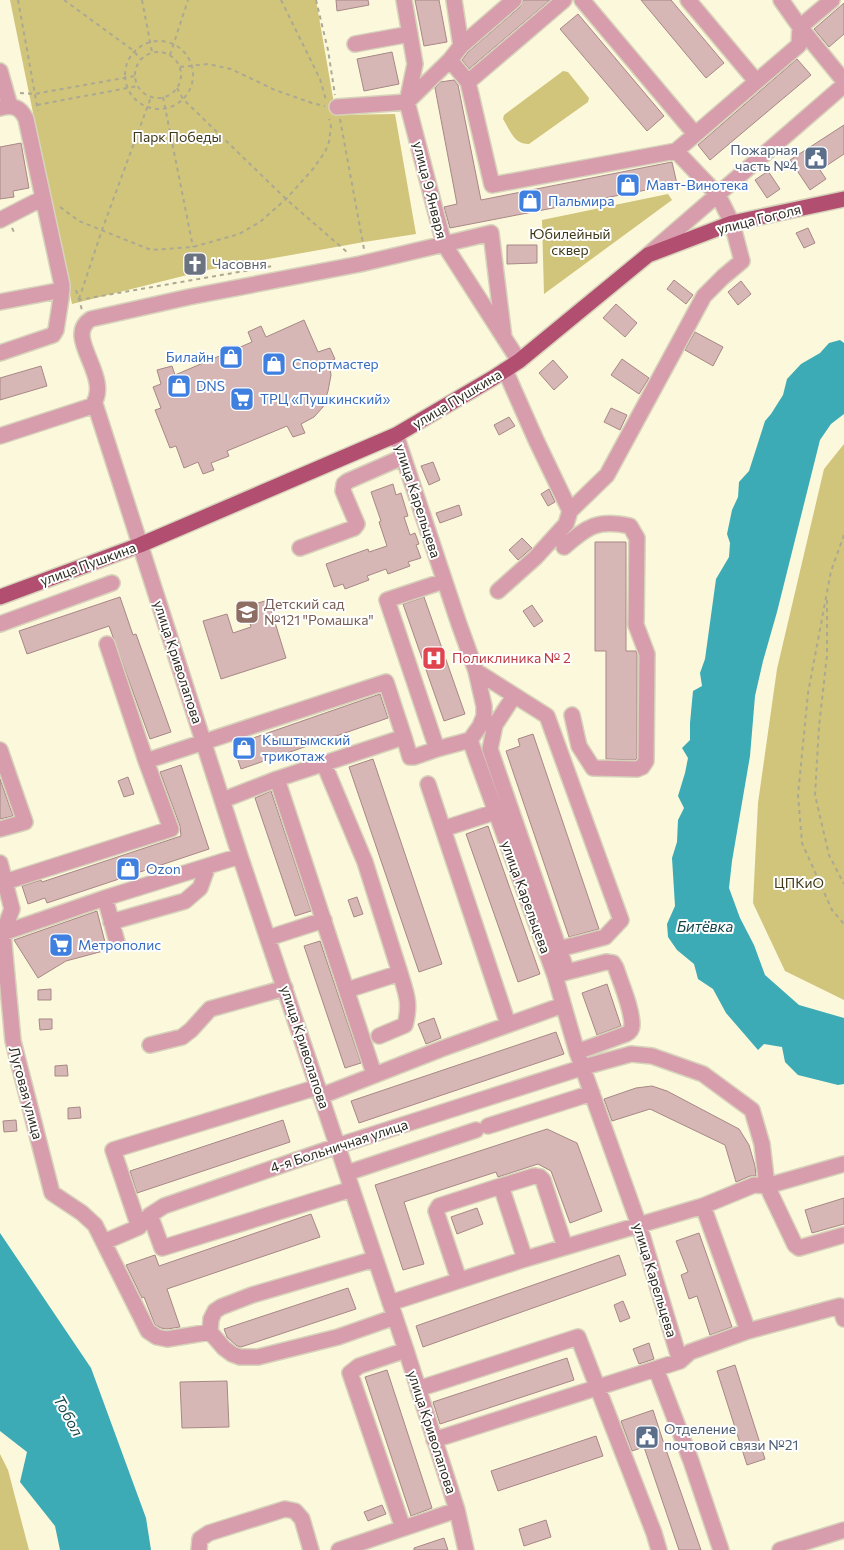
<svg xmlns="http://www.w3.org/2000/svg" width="844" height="1550" font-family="Commissioner,sans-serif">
<rect width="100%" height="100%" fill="#fcf8db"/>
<path fill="#d1c47b" d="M10 0H316L336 115 395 114 416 234 364 242 207 270 72 304Z
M563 71 568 72 589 98 588 102 529 144C514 145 510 130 503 119L504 115Z
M668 194 672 200 544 294 542 220Z
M844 444V1000L785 971 753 903 758 803 777 669 824 469Z
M0 1454 8 1470 29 1550H0Z"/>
<path fill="#3cabb6" d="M840 340 844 343V414L831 424 820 440 777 612 763 661 755 696 750 756 732 861 729 888 740 918 754 945 765 975 799 1005 844 1018V1084L838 1085 798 1075 785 1062 782 1047 764 1044 758 1050 726 1013 713 989 698 979 694 964 677 950 668 937 667 924 675 906 672 858 677 842 678 820 684 808 678 796 685 773 688 758 682 748 690 740V723L693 691 702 686 700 673 705 659 716 579 729 557 730 543 727 534 732 510 738 497 739 482 749 471 765 421 771 414 783 395 787 379 801 364 820 353 829 343Z
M0 1233 91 1368 146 1518 151 1550H60L55 1526 20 1482 27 1452 0 1431Z"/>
<path fill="#d7b7b5" stroke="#a78886" d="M336 0H368L369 5 337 11Z
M415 0H439L447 42 424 46Z
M523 0H550L469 69 462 60 468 52 520 7Z
M641 0H671L724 63 706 78Z
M844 3V34L829 47 814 29Z
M578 14 664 116 647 131 560 29Z
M392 52 399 84 364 91 357 59Z
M797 59 811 75 710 160 698 145Z
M454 80 458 85 481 200 672 162 677 184 450 228 444 207 457 204 435 88 440 82Z
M844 125V154L820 170 826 179 810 190 790 160Z
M21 143 29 188 13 191 14 197 0 199V147Z
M768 171 780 189 767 198 755 180Z
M808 228 815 243 804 248 796 233Z
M507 245H537V263L507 264Z
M205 258 206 269 192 272 191 261Z
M674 280 693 295 686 304 667 289Z
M741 281 751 294 738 305 728 292Z
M616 304 637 323 625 337 603 318Z
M304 320 318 352 330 348 335 359 329 362 331 375 328 391 323 407 314 417 301 424 305 433 293 437 287 426 227 451 229 456 211 463 214 470 203 474 198 462 184 468 176 446 170 448 155 410 161 408 153 387 161 384 157 370 172 366 175 375 252 342 248 332 261 326 266 337Z
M695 332 723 347 713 366 685 350Z
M622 359 649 378 639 394 611 375Z
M553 360 568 377 554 390 539 373Z
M41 366 47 386 0 400V378Z
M611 408 627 415 620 430 604 422Z
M509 417 515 426 499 435 494 425Z
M433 462 440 480 429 485 421 466Z
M393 484 396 495 401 493 408 516 404 517 410 535 415 533 419 544 416 545 421 558 408 562 410 566 388 574 386 569 367 576 369 580 345 589 343 584 334 587 326 564 368 549 369 552 387 546 379 522 381 521 371 492Z
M549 489 555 502 548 506 541 494Z
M459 505 462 515 440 523 436 513Z
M522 538 532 548 518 560 509 550Z
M595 542H626V651H636L637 654V758L635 760 606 759V651H595Z
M120 597 133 635 136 634 171 732 150 739 109 626 27 654 19 631Z
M424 597 465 714 444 721 403 604Z
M268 600 286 658 221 679 203 621 227 614 233 633 251 627 245 607Z
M532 605 543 621 534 627 523 611Z
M380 694 388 718 241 769 233 745Z
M533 734 599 929 569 937 506 751 520 746 518 739Z
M373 759 442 964 419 972 349 767Z
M181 765 209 849 47 903 45 898 28 904 22 886 41 880 42 882 181 836 180 826 160 772Z
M128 777 134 794 124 797 118 781Z
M0 779 13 816 0 819Z
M271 791 311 911 295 916 255 798Z
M488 826 540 974 518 982 466 834Z
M357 897 363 914 354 917 348 900Z
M97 911 107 950 66 961 38 978 14 940Z
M320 941 361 1063 345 1068 304 946Z
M607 984 621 1026 597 1035 582 993Z
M51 989V1000H38V990Z
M434 1018 441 1038 426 1044 418 1024Z
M39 1019H52V1029L40 1030Z
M556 1032 564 1054 359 1123 351 1101Z
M67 1065 68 1076H55V1066Z
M652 1086 667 1091 739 1129 749 1145 755 1166 756 1176H750L736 1182 725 1145 650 1109 612 1121 604 1099 636 1088Z
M80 1107 81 1118 68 1119V1108Z
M16 1120 17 1131 4 1132 3 1121Z
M283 1120 290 1142 137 1193 130 1171Z
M547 1129 577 1143 602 1211 570 1223 551 1171 538 1164 498 1177 496 1172 404 1202 424 1264 403 1270 375 1185Z
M844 1198V1224L812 1233 805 1210Z
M477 1208 483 1224 457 1234 451 1217Z
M311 1214 320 1237 167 1289 180 1327 167 1329 161 1328 155 1325 144 1297 142 1298 126 1265 155 1255 159 1266Z
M699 1233 732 1327 710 1335 697 1296 689 1299 681 1275 688 1272 676 1241Z
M619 1255 626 1275 423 1347 416 1326Z
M348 1288 356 1309 241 1347 237 1346 227 1337 224 1329Z
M623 1301 630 1318 620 1322 614 1305Z
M649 1343 654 1359 639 1364 633 1349Z
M567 1358 574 1380 440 1424 433 1402Z
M735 1365 765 1459 747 1465 717 1371Z
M387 1370 432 1508 411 1516 365 1377Z
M227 1381 229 1427 182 1428 180 1382Z
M653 1410 663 1441 701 1550H679L644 1447 632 1451 621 1421Z
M596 1436 603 1456 498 1491 491 1471Z
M382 1505 386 1514 368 1521 364 1512Z
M546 1520 551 1537 524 1546 519 1529Z
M444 1538 448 1550H414V1548Z"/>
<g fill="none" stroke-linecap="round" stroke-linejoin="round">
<g stroke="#d7d3ba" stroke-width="18">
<path id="minor" d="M404 0 415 64 407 102 444 244 519 361
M454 0 461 46
M582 0 695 134
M688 0 756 81
M832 0 800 27 844 81
M355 44 410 34
M450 60 468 82 492 185 676 151 799 45 800 27 781 0
M0 71 10 106
M468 82 564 0
M337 107 407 102 450 60 461 46 514 0
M0 108C12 105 20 106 26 119L62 285 61 298 56 330 53 335 0 353
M0 220 43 198
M649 254 844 85
M0 302 62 290
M505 370 536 440 570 511 607 475 704 296 723 277 742 261 732 223 718 195 676 151
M95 404 240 856 406 1350 457 1510 466 1550
M396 435 459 624 476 671 484 706V716L480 726 470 740
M0 436 92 406C114 377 62 337 91 319L189 297 360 264 491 233 504 338
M564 547C588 526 598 519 630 526L637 538 636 625 647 654 646 761 642 767 637 769 593 768 579 746 572 715
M300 548 354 528 357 524 343 491 344 484 348 481 403 457
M498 591 536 557 566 524 570 511
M0 624 112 583
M476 671 547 716 621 920 605 937 559 949 567 972 555 976
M514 696 495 725 490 749 559 949
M470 740 555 976 577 1052 639 1225 680 1361
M437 749 387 600 444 581
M0 750 25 822 0 829
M146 761 386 682 404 737
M324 764 365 862 400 973 347 990
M277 779 374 1074
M428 784 508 1024
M223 800 277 779 404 737 410 757H414L437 749 470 740
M443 829 495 812
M0 863 12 909 3 933 13 1041 52 1193 82 1213 95 1225 148 1331 157 1337 167 1339 210 1332 224 1348 232 1354 240 1357H258L338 1337 395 1317
M5 882 171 829 146 761 107 644
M105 898 117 942
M111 922 185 901 200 888 208 866
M3 933 105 898 240 856
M268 938 324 920
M567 972 606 962 613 963 616 968C621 984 632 1008 632 1025 632 1030 630 1032 626 1034L577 1052
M379 1036 405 1025C411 1003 406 993 400 973
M150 1045 182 1037 191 1030 210 1009 285 988
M321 1096 441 1049 563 1005
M488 1126 592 1093
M347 1173 476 1130
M501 1186 534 1176 540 1177 543 1180 565 1247
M703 1206 748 1331
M150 1215 162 1248 352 1189
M139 1227 113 1150 318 1087
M104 1242 139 1227 150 1215 164 1206 337 1146 584 1067 631 1054 652 1056 703 1074 752 1110 762 1144 767 1186 795 1245 799 1248 844 1235
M459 1280 436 1211 439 1206 501 1186 525 1259
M390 1303 525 1259 703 1206 754 1185 767 1186 844 1164
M210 1332 211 1319 215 1311 221 1307 252 1295 375 1259
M656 1369 691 1461 721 1550
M418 1389 578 1337 654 1533 659 1550
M434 1440 680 1361 690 1352 748 1331 840 1306 844 1319
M403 1528 350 1373 359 1366 406 1350
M199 1550 200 1539 209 1533 285 1509 295 1511 302 1519 311 1550
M339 1550 457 1510
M780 1550 844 1530"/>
</g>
<g stroke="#d7d3ba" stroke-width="18">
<path id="major" d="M0 597 140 545 396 435 493 378 519 361 648 255 732 223 844 199"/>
</g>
<path stroke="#aca993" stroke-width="2" stroke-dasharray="4 4" stroke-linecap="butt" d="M18 0 38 111
M64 0 134 51 140 59
M142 0 152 52
M281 0 320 79 326 100
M316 0 328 50 335 95
M125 75a34 34 0 1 1 68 0a34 34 0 1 1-68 0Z
M135 75a23 23 0 1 1 46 0a23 23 0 1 1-46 0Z
M170 55 188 0
M180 67 208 64 231 69 275 90 312 103 325 106
M177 88 183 99 286 199 347 252
M20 93 34 94 135 76
M163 97 193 247
M37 105 138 86
M340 119 364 249
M60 207 79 221 151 250 193 247 239 234 260 222 286 199 313 169 325 152 329 142 331 126 329 119
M12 228 15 234
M76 290 82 310
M79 299 102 230 151 97
M78 300 273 266
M844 535 831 571 808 693 798 795 802 843 832 910 844 924
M827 600V655L819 726 815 795 829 855 844 884"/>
<use href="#minor" stroke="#d79dad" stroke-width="15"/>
<use href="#major" stroke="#b24e70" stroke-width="15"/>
</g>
<defs>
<g id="civic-square" transform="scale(1.25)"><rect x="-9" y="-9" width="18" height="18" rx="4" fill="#5c6f8a" stroke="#fff"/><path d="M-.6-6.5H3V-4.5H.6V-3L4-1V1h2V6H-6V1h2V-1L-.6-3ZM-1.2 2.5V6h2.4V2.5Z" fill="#fff"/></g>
<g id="shop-square" transform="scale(1.25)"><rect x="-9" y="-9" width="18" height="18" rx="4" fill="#3f7fe0" stroke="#fff"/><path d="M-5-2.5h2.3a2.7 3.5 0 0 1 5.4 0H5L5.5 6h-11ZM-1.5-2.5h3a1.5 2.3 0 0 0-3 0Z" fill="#fff"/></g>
<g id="church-square" transform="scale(1.25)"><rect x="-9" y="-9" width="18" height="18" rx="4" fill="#6b7280" stroke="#fff"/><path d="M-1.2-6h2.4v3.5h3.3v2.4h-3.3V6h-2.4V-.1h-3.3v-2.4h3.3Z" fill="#fff"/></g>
<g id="supermarket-square" transform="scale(1.25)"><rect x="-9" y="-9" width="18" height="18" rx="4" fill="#3f7fe0" stroke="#fff"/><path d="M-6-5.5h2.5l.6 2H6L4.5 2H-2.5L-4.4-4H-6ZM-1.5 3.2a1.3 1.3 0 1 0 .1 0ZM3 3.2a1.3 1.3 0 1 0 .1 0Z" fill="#fff"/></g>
<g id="school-square" transform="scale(1.25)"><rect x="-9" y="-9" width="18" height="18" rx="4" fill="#8d6e63" stroke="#fff"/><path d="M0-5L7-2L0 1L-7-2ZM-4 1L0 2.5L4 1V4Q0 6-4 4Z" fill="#fff"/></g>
<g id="hospital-square" transform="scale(1.25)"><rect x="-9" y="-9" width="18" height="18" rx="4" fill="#e0444e" stroke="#fff"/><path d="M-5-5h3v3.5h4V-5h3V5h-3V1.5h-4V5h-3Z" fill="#fff"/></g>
</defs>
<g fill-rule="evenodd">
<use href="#civic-square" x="816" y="158"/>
<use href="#shop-square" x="628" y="185"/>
<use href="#shop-square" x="530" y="201"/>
<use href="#church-square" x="195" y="264"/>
<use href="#shop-square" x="231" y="357"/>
<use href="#shop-square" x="274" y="364"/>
<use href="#shop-square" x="179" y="386"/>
<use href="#supermarket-square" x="242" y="399"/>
<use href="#school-square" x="247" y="612"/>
<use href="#hospital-square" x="434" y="658"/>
<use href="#shop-square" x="244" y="748"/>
<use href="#shop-square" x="128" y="869"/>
<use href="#supermarket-square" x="61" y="945"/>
<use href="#civic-square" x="647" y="1437"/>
</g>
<g text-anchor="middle" stroke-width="4" stroke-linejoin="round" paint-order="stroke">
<g font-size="14" fill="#3f3917" stroke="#fff">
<text x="177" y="142">Парк Победы</text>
<text x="570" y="239">Юбилейный<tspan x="570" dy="16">сквер</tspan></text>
<text x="799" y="888">ЦПКиО</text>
</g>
<g font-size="14" fill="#4e5e75" stroke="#fff" text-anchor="end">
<text x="798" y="155">Пожарная<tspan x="798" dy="16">часть №4</tspan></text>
<text x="664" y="1434" text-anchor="start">Отделение<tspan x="664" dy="16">почтовой связи №21</tspan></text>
</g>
<g font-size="14" fill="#366cbe" stroke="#fff" text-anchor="start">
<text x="646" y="190">Мавт-Винотека</text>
<text x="548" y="206">Пальмира</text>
<text x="214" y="362" text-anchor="end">Билайн</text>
<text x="292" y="369">Спортмастер</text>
<text x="196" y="391">DNS</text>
<text x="260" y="404">ТРЦ «Пушкинский»</text>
<text x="262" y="745">Кыштымский<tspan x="262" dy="16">трикотаж</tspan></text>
<text x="146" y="874">Ozon</text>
<text x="78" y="950">Метрополис</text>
</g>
<g font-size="14" fill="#2e2c21" stroke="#fff">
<text transform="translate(430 190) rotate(76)" y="5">улица 9 Января</text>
<text transform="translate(759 219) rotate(-14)" y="5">улица Гоголя</text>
<text transform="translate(457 399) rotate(-31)" y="5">улица Пушкина</text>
<text transform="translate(418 501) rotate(72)" y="5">улица Карельцева</text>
<text transform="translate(88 564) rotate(-20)" y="5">улица Пушкина</text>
<text transform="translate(178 662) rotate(72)" y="5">улица Криволапова</text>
<text transform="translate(526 897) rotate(70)" y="5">улица Карельцева</text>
<text transform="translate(305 1047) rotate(72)" y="5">улица Криволапова</text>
<text transform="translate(26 1093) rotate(75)" y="5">Луговая улица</text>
<text transform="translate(339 1146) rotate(-18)" y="5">4-я Больничная улица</text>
<text transform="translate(655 1280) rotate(73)" y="5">улица Карельцева</text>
<text transform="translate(432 1432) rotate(72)" y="5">улица Криволапова</text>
</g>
<g font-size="14" fill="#5b616d" stroke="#fff" text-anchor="start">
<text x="212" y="269">Часовня</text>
</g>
<g font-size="14" fill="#785e54" stroke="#fff" text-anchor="start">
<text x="264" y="609">Детский сад<tspan x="264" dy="16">№121 "Ромашка"</tspan></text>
</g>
<g font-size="14" fill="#be3a42" stroke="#fff" text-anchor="start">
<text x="452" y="663">Поликлиника № 2</text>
</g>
<g font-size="15" font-style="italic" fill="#16474c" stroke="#fff">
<text x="705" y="932">Битёвка</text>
<text transform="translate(68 1416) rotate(61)" y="5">Тобол</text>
</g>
</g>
</svg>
